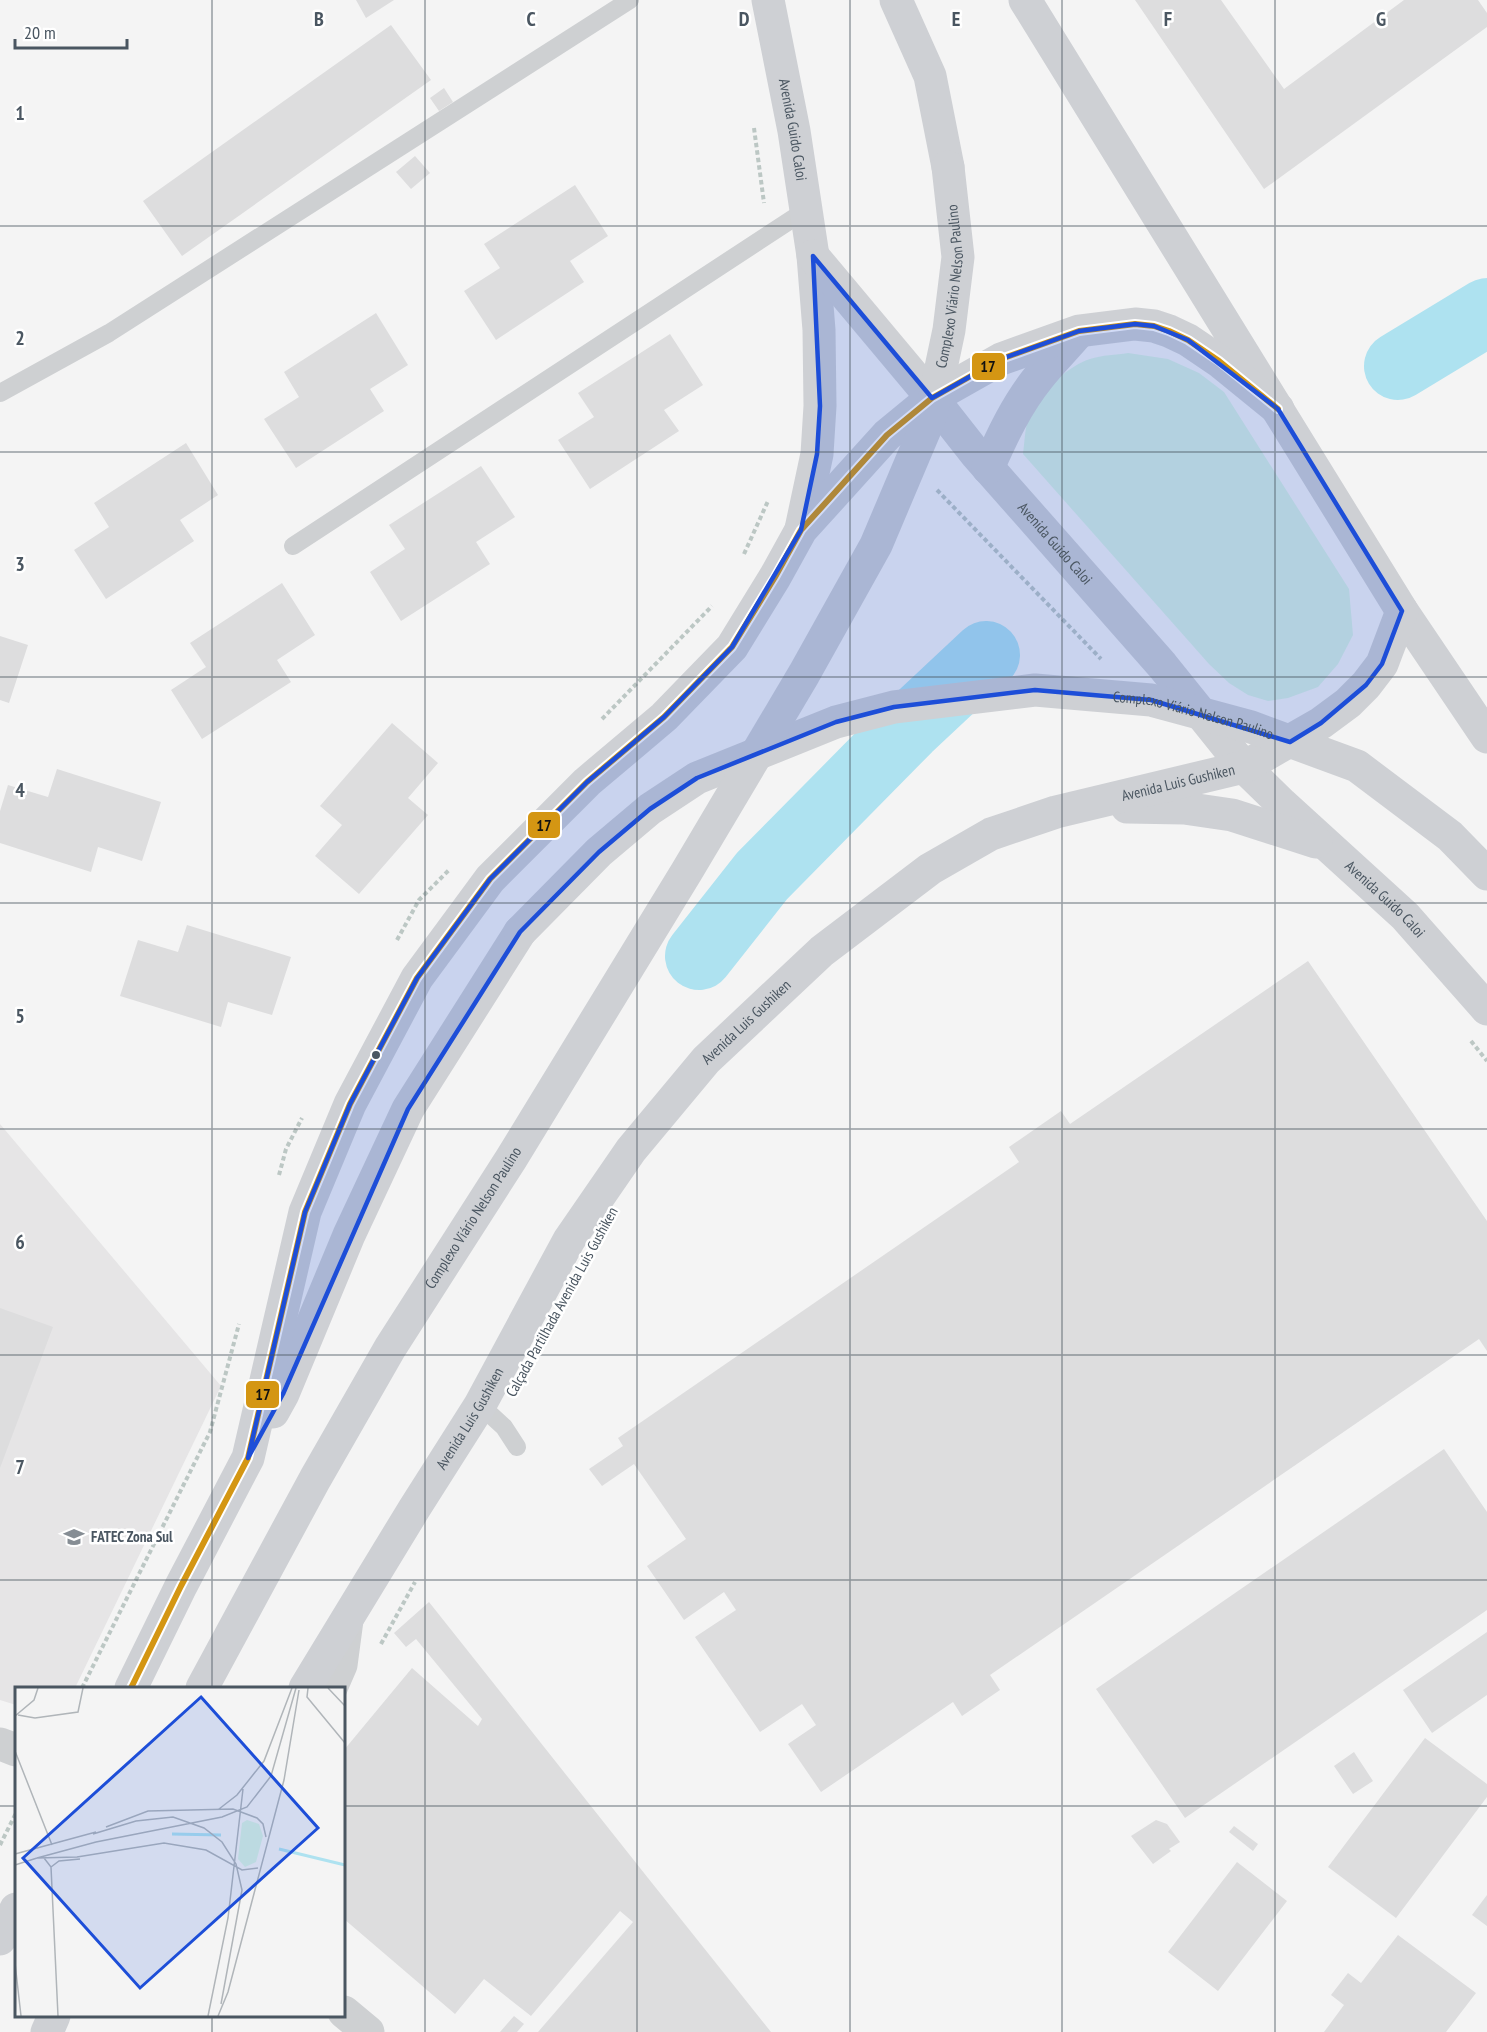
<svg xmlns="http://www.w3.org/2000/svg" width="1487" height="2032" font-family="'PT Sans Narrow',sans-serif">
<rect width="100%" height="100%" fill="#f4f4f4"/>
<path fill="#e6e5e6" d="M0 1124 221 1386 75 1688H16V1705L0 1700Z"/>
<path fill="#d9f2e3" d="M1128 353 1168 359 1199 373 1224 392 1349 589 1353 635 1338 664 1318 687 1288 698 1268 701 1248 695 1229 683 1209 664 1023 454C1025 439 1025 420 1033 407 1042 389 1071 365 1090 359 1102 355 1116 355 1128 353Z"/>
<g fill="none" stroke-linecap="round" stroke-linejoin="round">
<path stroke="#aee2f0" stroke-width="68" d="M1398 366 1487 312
M699 956 762 876 908 728 986 655"/>
</g>
<path fill="#ddddde" d="M356 0H394L366 18Z
M1135 0H1221L1284 89 1404 0H1478L1487 13V27L1264 189Z
M391 25 431 80 182 256 143 201Z
M444 88 453 102 439 111 430 98Z
M415 156 430 173 411 189 396 172Z
M575 185 608 236 570 261 584 282 496 340 464 291 500 268 484 244Z
M376 313 408 365 370 389 384 411 296 468 264 419 299 397 284 372Z
M670 334 703 385 664 410 679 431 590 489 558 440 594 417 578 393Z
M186 443 218 495 180 520 194 541 106 599 74 550 109 527 94 503Z
M481 466 515 517 476 542 490 564 401 621 370 572 405 549 389 525Z
M282 583 315 635 277 660 291 682 202 739 171 690 206 667 190 643Z
M0 636 28 645 9 703 0 700Z
M392 723 438 763 408 798 428 815 359 894 315 856 342 825 320 806Z
M57 769 161 802 142 861 98 847 91 872 0 843V811L8 785 48 797Z
M187 925 291 957 272 1015 228 1002 221 1027 120 996 138 940 178 952Z
M1308 961 1487 1221V1351L1479 1339 990 1675 1000 1690 962 1716 953 1702 821 1792 788 1744 816 1725 802 1704 760 1732 695 1637 736 1610 724 1592 684 1620 647 1566 686 1539 634 1464 602 1486 589 1469 623 1446 618 1438 1019 1162 1009 1147 1061 1111 1070 1124Z
M0 1308 53 1327 0 1468Z
M1444 1449 1487 1512V1610L1185 1818 1096 1689Z
M429 1602 648 1878 771 2032H538L633 1922 620 1911 531 2016 484 1979 455 2014 344 1919V1750L412 1668 478 1726 482 1719 416 1639 406 1647 394 1633Z
M1487 1632V1695L1432 1733 1403 1690Z
M1425 1738 1487 1784V1797L1396 1918 1328 1867Z
M1354 1752 1373 1781 1353 1794 1334 1766Z
M1156 1820 1167 1824 1180 1842 1169 1849 1171 1851 1153 1864 1131 1836Z
M1234 1826 1258 1844 1253 1851 1229 1832Z
M1237 1862 1287 1901 1218 1991 1168 1952Z
M1487 1895V1926L1472 1915Z
M1398 1935 1476 1993 1446 2032H1324L1344 2005 1331 1995 1348 1973 1361 1983Z
M514 2016 524 2024 517 2032H500Z"/>
<g fill="none" stroke-linecap="round" stroke-linejoin="round">
<path stroke="#bcc7c4" stroke-width="4" stroke-dasharray="4.5 3" stroke-linecap="butt" d="M754 128 764 203
M937 490 1101 659
M744 554 768 501
M602 719 712 606
M397 940 419 900 450 869
M1471 1041 1487 1061
M279 1175 286 1149 302 1118
M381 1644 415 1582
M82 1688 210 1432 239 1324
M0 1845 16 1813"/>
<path stroke="#ced0d2" stroke-width="18" d="M0 393 109 333 630 0
M293 546 806 210
M480 1405 504 1427 517 1447"/>
<path stroke="#ced0d2" stroke-width="33" d="M331 1688 341 1665 347 1620
M0 1744 16 1750
M344 2012 368 2032"/>
<g stroke="#ced0d4" stroke-width="33">
<path id="s1" d="M768 0 794 131 813 256 819 330 820 406 817 454 801 529"/>
<path d="M896 0 930 76 948 167"/>
<path d="M1025 0 1402 611 1487 737"/>
<path id="s2" d="M813 256 932 398 976 454 1162 665 1244 767 1282 804 1405 916 1487 1009"/>
<path d="M988 468C1002 436 1017 404 1039 377 1050 363 1064 349 1076 335"/>
<path d="M1127 807 1184 808 1232 815 1316 842"/>
<path d="M273 1412 283 1394 349 1235 408 1109 520 932"/>
<path d="M131 1688 181 1586 248 1458 305 1212 350 1104 417 978 490 879 587 782 664 717 732 647 775 577 801 530 887 435 932 398 1001 359 1079 331 1135 324 1154 326 1169 331 1188 340 1219 361 1278 409"/>
<path id="s3" d="M305 1688 414 1509 480 1405 569 1240 631 1150 706 1060 822 951 930 869 991 834 1056 812 1244 767 1321 723 1348 703 1366 685 1382 664 1402 611"/>
<path d="M0 1939 16 1909"/>
<path d="M47 2032 54 2016"/>
</g>
<g stroke="#ced0d4" stroke-width="33">
<path id="s4" d="M520 932 599 852 650 809 697 778 836 722 894 707 1035 690 1151 700 1251 727 1357 766 1450 836 1487 874"/>
<path id="s5" d="M202 1688 315 1479 390 1348 511 1159 687 871 804 674 876 545 931 415 949 330 958 257 948 167"/>
</g>
<g stroke="#fff" stroke-width="10">
<path id="bus-1" d="M131 1688 181 1586 248 1458 305 1212 350 1104 417 978 490 879 587 782 664 717 732 647 775 577 801 530 887 435 932 398 1001 359 1079 331 1135 324 1154 326 1169 331 1188 340 1219 361 1278 409"/>
</g>
<use href="#bus-1" stroke="#d49613" stroke-width="6"/>
</g>
<path fill="#1d4ed8" fill-opacity="0.2" stroke="#1d4ed8" stroke-width="4.5" stroke-linejoin="round" d="M813 256 932 398 1001 359 1079 331 1135 324 1154 326 1188 340 1278 409 1402 611 1382 664 1366 685 1321 723 1290 742 1151 700 1035 690 894 707 836 722 697 778 650 809 599 852 520 932 408 1109 283 1394 248 1458 305 1212 350 1104 417 978 490 879 587 782 664 717 732 647 801 530 817 454 820 406Z"/>
<path fill="none" stroke="#4a5661" stroke-width="1.5" stroke-opacity="0.55" d="M212 0V1688M425 0V2032M637 0V2032M850 0V2032M1062 0V2032M1275 0V2032M0 226H1487M0 452H1487M0 677H1487M0 903H1487M0 1129H1487M0 1355H1487M0 1580H1487M0 1806H16M344 1806H1487M212 2016V2032"/>
<defs>
<g id="university-bare" transform="scale(1.62)"><path d="M0-5L7-2L0 1L-7-2ZM-4 1L0 2.5L4 1V4Q0 6-4 4Z" fill="#868d94" stroke="#fff" stroke-width="2.5" paint-order="stroke"/></g>
</defs>
<g fill-rule="evenodd">
<use href="#university-bare" x="74" y="1537"/>
</g>
<circle fill="#4a5661" stroke="#fff" stroke-width="2" cx="376" cy="1055" r="5"/>
<g text-anchor="middle" stroke-width="5" stroke-linejoin="round" paint-order="stroke">
<g font-size="15" fill="#4a5661" stroke="#fff">
<text dy="5" stroke="none"><textPath href="#s1" startOffset="132">Avenida Guido Caloi</textPath></text>
<text dy="5" stroke="none"><textPath href="#s5" startOffset="1599">Complexo Viário Nelson Paulino</textPath></text>
<text dy="5" stroke="none"><textPath href="#s2" startOffset="376">Avenida Guido Caloi</textPath></text>
<text dy="5" stroke="none"><textPath href="#s4" startOffset="748">Complexo Viário Nelson Paulino</textPath></text>
<text dy="5" stroke="none"><textPath href="#s3" startOffset="1306">Avenida Luis Gushiken</textPath></text>
<text dy="5" stroke="none"><textPath href="#s2" startOffset="862">Avenida Guido Caloi</textPath></text>
<text dy="5" stroke="none"><textPath href="#s3" startOffset="802">Avenida Luis Gushiken</textPath></text>
<text dy="5" stroke="none"><textPath href="#s5" startOffset="543">Complexo Viário Nelson Paulino</textPath></text>
<text transform="translate(562 1302) rotate(-61)" y="5">Calçada Partilhada Avenida Luis Gushiken</text>
<text dy="5" stroke="none"><textPath href="#s3" startOffset="316">Avenida Luis Gushiken</textPath></text>
</g>
<g font-size="15" font-weight="bold" fill="#4a5661" stroke="#fff" text-anchor="start">
<text x="91" y="1542">FATEC Zona Sul</text>
</g>
</g>
<g transform="translate(15 1687)">
<rect width="330" height="330" fill="#f4f4f4"/>
<path d="M232 133 244 137 248 149 241 175 230 180 223 172 227 136Z" fill="#d9f2e3"/>
<path fill="none" stroke="#aee2f0" stroke-width="3" d="M157 147 206 148M264 162 330 178"/>
<path fill="none" stroke="#b0b5b9" stroke-width="1.5" d="M293 1 292 10 330 56M313 1 330 19M3 28 20 31 63 25 68 1M0 29 19 13 23 1M0 64 37 158M204 122 222 108 249 74 277 1M91 140 133 124 218 122 242 131 248 137 251 150M78 147 121 134 158 130 189 141 207 155 221 177 227 203 206 317M0 167 81 145M22 171 81 155 207 130 232 120 256 89 281 1M29 171 36 180 43 329M0 178 22 171 62 170 149 156 191 163 227 183 243 181M36 180 44 174 65 172M0 276 6 329M193 329 213 231 228 102M203 329 213 305 269 93 284 3"/>
<path fill="#1d4ed8" fill-opacity="0.15" stroke="#1d4ed8" stroke-width="3" d="M186 10 303 141 125 301 8 171Z"/>
<rect width="330" height="330" fill="none" stroke="#4a5661" stroke-width="3"/>
</g>
<g font-size="20" text-anchor="middle" font-weight="bold" fill="#4a5661" stroke="#fff" stroke-width="5" stroke-linejoin="round" paint-order="stroke">
<text x="319" y="26">B</text>
<text x="531" y="26">C</text>
<text x="744" y="26">D</text>
<text x="956" y="26">E</text>
<text x="1168" y="26">F</text>
<text x="1381" y="26">G</text>
<text x="20" y="120">1</text>
<text x="20" y="345">2</text>
<text x="20" y="571">3</text>
<text x="20" y="797">4</text>
<text x="20" y="1023">5</text>
<text x="20" y="1249">6</text>
<text x="20" y="1474">7</text>
</g>
<g stroke="#fff" stroke-width="2">
<rect x="971" y="352" width="35" height="29" rx="6" fill="#d49613"/>
<rect x="527" y="811" width="34" height="28" rx="6" fill="#d49613"/>
<rect x="245" y="1380" width="35" height="29" rx="6" fill="#d49613"/>
</g>
<g font-size="16" text-anchor="middle" font-weight="bold" fill="#111">
<text x="988" y="372">17</text>
<text x="544" y="831">17</text>
<text x="263" y="1400">17</text>
</g>
<path d="M15 39v9h112v-9" fill="none" stroke="#4a5661" stroke-width="3"/>
<text x="24" y="39" font-size="18" fill="#4a5661" stroke="#ffffff" stroke-width="4.5" paint-order="stroke">20 m</text>
</svg>
